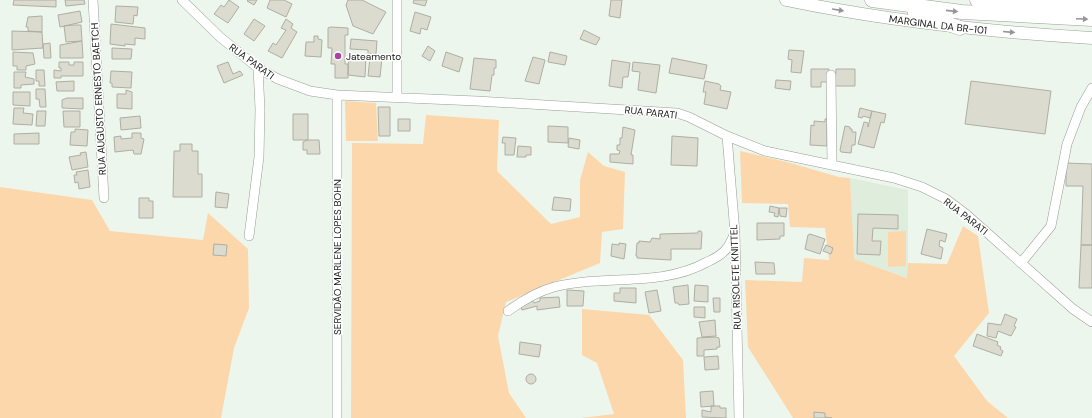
<svg xmlns="http://www.w3.org/2000/svg" width="1092" height="418" font-family="'DM Sans',sans-serif">
<rect width="100%" height="100%" fill="#edf6ec"/>
<path fill="#dfeddd" d="M850 178 908 190V278L853 259Z"/>
<path fill="#fbd7ab" d="M345 101 376 103 378 141H346Z
M426 115 499 120 497 171 551 224 580 217V180L588 152 604 166 625 172 623 229 602 232 600 263 506 302 498 336 509 393 526 418H351L352 143 423 144Z
M740 151 787 162 839 177 850 178 854 259 907 278 908 263 947 264 963 226 978 236 989 313 954 356 987 401 1008 418H793L748 347 745 280 802 282 804 258 829 260 825 228 790 227 788 204 742 203Z
M0 187 92 200 110 231 203 240 208 213 248 249 249 308 234 348 221 418H0Z
M906 231V266L888 267V232Z
M582 309 649 315 683 360 686 418H581L614 414 597 363 582 355Z"/>
<path fill="#dbdbcf" stroke="#aeaea3" d="M14 0H56V7L13 5Z
M65 0H84L85 4 66 6Z
M229 0 239 7 228 23 214 14 221 5 224 7Z
M248 0H257L254 5 247 1Z
M270 0H284L292 4 286 17 267 8Z
M348 0H362L386 12 373 34 353 26 346 5Z
M414 0H427L425 6 413 3Z
M611 0H622L620 18 609 16Z
M116 6 138 7 137 16 134 15 133 24 115 22Z
M80 11 82 22 60 27 58 15Z
M415 12 431 17 427 30 421 28 420 34 410 31Z
M42 16V32L28 31V27H26L28 17Z
M254 19 265 26 254 41 244 34Z
M286 19 293 24 291 28 297 32 282 58 268 51 273 43 276 45 286 30 281 28Z
M111 24 145 28V39L135 38V45L125 44V46L110 44Z
M73 25H81L82 41 66 42 64 26Z
M331 27 348 28V35H345V64H348V78H335V64H331L332 48H328V28Z
M584 30 600 38 596 45 580 39Z
M12 31 42 32 43 48 12 50Z
M314 36H318V39L322 40 321 57 305 56 306 42H314Z
M351 39 377 41 376 54H368V50L350 49Z
M82 41 83 58H60V45Z
M50 43 51 58H44L43 44Z
M428 46 435 51 430 61 422 56Z
M112 48 132 49 131 59H112Z
M789 50 804 51 801 73 791 72 792 60 788 59Z
M13 52 33 53 35 64 26 66V70H17V66H13Z
M446 52 463 58 459 72 442 66Z
M550 52 567 56 565 65 548 62Z
M349 54 356 55V57L366 58 365 77 348 75Z
M370 57 382 58 380 77 368 76Z
M533 57 545 60 539 84 525 81Z
M474 58 496 60V68H494V75H492L490 91 470 89Z
M672 58 707 65 704 79 669 73Z
M612 60 630 63 628 77H623L622 88 609 86Z
M59 62H69V65H74V62H83V76H61V78H54V70L61 71V68H59Z
M228 62 233 74 240 71 243 75 224 83 217 66Z
M633 62 660 65 656 93 638 90 640 72 632 71Z
M811 69H829V82H821V87H811Z
M836 69H855V86H835Z
M36 70H44L45 86H39V81H36Z
M111 71 132 72 131 88 112 87V83H110Z
M14 72H26L25 77 34 79V84L21 85V88H14Z
M776 80 791 81 790 90 775 88Z
M74 81V91H57L56 82Z
M705 81 719 84 721 86 720 90 731 92 727 109 704 104 706 92H703Z
M971 81 1051 91 1045 134 965 124Z
M36 89H45L46 107H40L39 99H36Z
M126 90 132 92V109L117 108V94H126Z
M13 92H30V106L13 105Z
M67 98H83V109L62 108V100Z
M378 107H390V136H379Z
M14 108H24L23 113 33 114 32 125 13 124Z
M860 108 872 111 870 118 863 116 862 118 858 117Z
M37 111H46L45 126H36Z
M63 111H80V127H64Z
M872 111 886 114 884 123 881 122 874 148 858 144 864 122 868 123V127Z
M293 114H308V140H293Z
M140 116 141 128 121 130 120 118Z
M398 119H410V131H398Z
M825 119H830V123H827V146L810 145 811 125 814 126V121L825 122Z
M548 126 568 127V143L548 142Z
M845 126 850 127V129H852V132H856L855 145H852L851 153 841 152 840 150Z
M623 127 635 130 631 155H633V164L610 162V154H619L620 151 617 150V145H620V138H622Z
M75 129 88 130 87 146 70 145 71 132H75Z
M39 133V144H14V134Z
M132 133H141V138L144 139 141 154H134L133 150 115 152 114 137 121 136V139L132 138Z
M672 136 698 138 697 166 671 165Z
M503 137 516 138 514 155H505V143H502Z
M569 138 580 140 579 149 568 147Z
M307 140H319L320 154H307V150H303V142Z
M180 144H192V151H198V174H202V197H173L174 154V151H180Z
M518 146 531 147V155H526V157H517Z
M86 152 88 167 72 170 69 157 81 155 80 153Z
M1066 163 1092 164V245H1081L1083 186H1066Z
M88 170 90 187 79 189 78 182 75 183 74 175H77L76 172Z
M216 192 229 194 227 208 215 207Z
M554 197 571 199 570 211 552 210Z
M139 198H149V201H153V218H139Z
M770 206 779 208 778 217 774 216 775 213 769 212Z
M779 208H787L786 217 780 216Z
M858 214 898 215V229L873 228 872 241H881L880 255 857 254Z
M757 223H784V236H780V239L757 240Z
M927 229 947 234 945 242 940 240 939 246 943 248 941 259 921 254Z
M698 231H701L702 233 701 249H671V260L637 258V256H636L637 243H639V241L650 242 652 238 660 239V234L698 233Z
M810 234 825 239 820 254 805 249 808 235Z
M619 243 626 244 624 259 611 256 612 244 619 245Z
M214 244 227 245 226 256 213 255Z
M826 245 833 248 831 254 823 251Z
M1081 245H1092V288H1079Z
M755 262 774 263 775 274H756Z
M688 285 689 304 679 305 678 303H675L673 287Z
M695 285 708 286V302L694 301Z
M620 288H636V303L614 301V293H620Z
M567 290 584 291 583 306H567Z
M657 290 661 311 649 313 645 292Z
M559 297 560 307 537 310V306L522 310 521 306 532 300 534 303 540 301V298Z
M713 298H720V312H714Z
M694 307H705V318L694 317Z
M1005 314 1017 319 1014 326 1016 327 1011 336 998 331 996 338 987 336 988 323 1001 325Z
M715 320 716 336 702 337 699 322Z
M977 334 998 342 997 345 1001 347 1000 349 1003 351 1001 356 973 346Z
M716 337 719 338 720 347H717V349L704 350V356H697V338Z
M520 342 541 345 539 357 519 354Z
M718 356 719 369 705 370 704 357Z
M526 379a5 5 0 1 1 10 0a5 5 0 1 1-10 0Z
M713 391 714 406 701 407 700 392Z
M711 406H720V408H726V418L702 417V410L711 412Z
M814 412 825 413V417L832 418H814Z"/>
<g fill="none" stroke-linecap="round" stroke-linejoin="round">
<g stroke="#979f96" stroke-width="10">
<path id="minor" d="M93 0 104 198
M182 0 220 37 258 68 278 79 310 91 337 95 477 101 677 113 689 117 727 136 765 151 894 178 922 187 946 199 966 214 1073 309 1092 322
M397 0V97
M831 75 832 165
M727 136 735 233 739 418
M249 236 259 157 260 109 258 68
M1021 263 1051 226 1067 144 1081 107 1092 88
M508 311C523 300 536 292 554 287 605 274 660 288 707 262 714 259 722 255 727 248 730 244 732 239 734 235
M337 418V95"/>
</g>
<g stroke="#979f96" stroke-width="13">
<g id="major">
<path id="s1" d="M786 0C887 21 989 32 1092 38"/>
</g>
</g>
<g stroke="#979f96" stroke-width="15">
<path id="highway" d="M872 0 962 12 1092 19
M977 0 1092 6
M915 13 960 28"/>
</g>
<use href="#minor" stroke="#fff" stroke-width="9"/>
<use href="#major" stroke="#fff" stroke-width="12"/>
<use href="#highway" stroke="#fff" stroke-width="14"/>
</g>
<defs><path id="oneway-solid" d="M-6-.8H1V-3.2L6.5 0L1 3.2V.8H-6Z"/></defs>
<g fill="#969795">
<use href="#oneway-solid" transform="translate(838 10) rotate(9)"/>
<use href="#oneway-solid" transform="translate(952 11) rotate(6)"/>
<use href="#oneway-solid" transform="translate(1082 19) rotate(3)"/>
<use href="#oneway-solid" transform="translate(1009 32) rotate(5)"/>
</g>
<circle fill="#aa43a6" stroke="#fff" stroke-width="1.5" cx="338" cy="56" r="4"/>
<g text-anchor="middle" stroke-width="3" stroke-linejoin="round" paint-order="stroke">
<g font-size="10" fill="#151814" stroke="#fff">
<text dy="4" stroke="none"><textPath href="#s1" startOffset="154">MARGINAL DA BR-101</textPath></text>
<text transform="translate(252 61) rotate(36)" y="4">RUA PARATI</text>
<text transform="translate(98 99) rotate(-93)" y="4">RUA AUGUSTO ERNESTO BAETCH</text>
<text transform="translate(651 112) rotate(6)" y="4">RUA PARATI</text>
<text transform="translate(966 216) rotate(38)" y="4">RUA PARATI</text>
<text transform="translate(337 257) rotate(-90)" y="4">SERVIDÃO MARLENE LOPES BOHN</text>
<text transform="translate(735 277) rotate(-92)" y="4">RUA RISOLETE KNITTEL</text>
</g>
<g font-size="10" fill="#151814" stroke="#fff" text-anchor="start">
<text x="346" y="60">Jateamento</text>
</g>
</g>
</svg>
